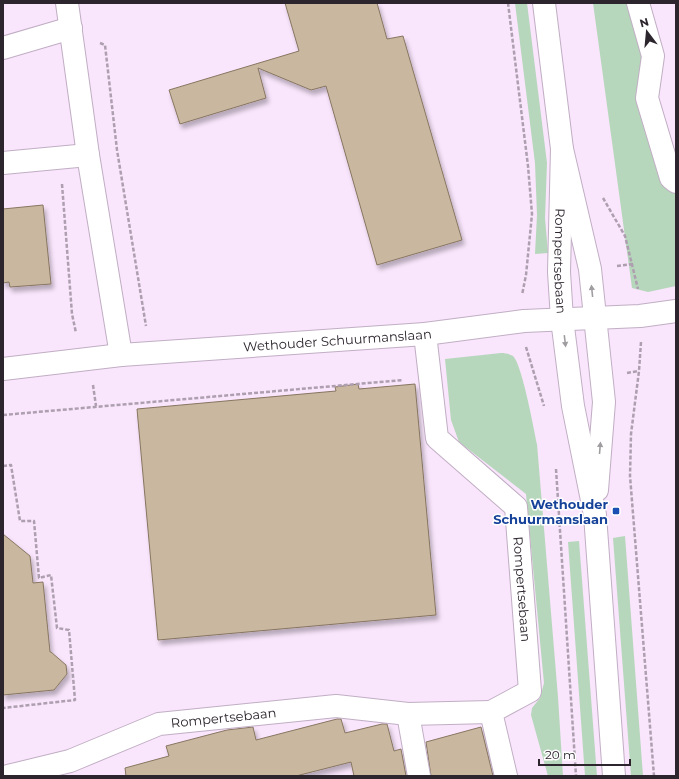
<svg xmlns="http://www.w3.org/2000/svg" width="679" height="779" font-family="Montserrat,sans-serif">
<defs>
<filter id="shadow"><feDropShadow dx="2.5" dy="4.5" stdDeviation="2" flood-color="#0004"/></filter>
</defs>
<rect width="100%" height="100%" fill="#f9e5fc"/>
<path fill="#b6d7bb" d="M515 3H527L547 163 545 218 548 253 535 254 537 215 535 163Z
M593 3H633L651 68 641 72 676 197V286L648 292 632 288Z
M501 353C505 353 510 354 513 356 522 364 534 430 537 444L558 697 563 776H548L531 715 532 708 540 698 544 683 526 494 459 442 451 420 445 359Z
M625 536 643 776H631L613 538Z
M579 541 597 776H585L568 542Z"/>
<path fill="#c9b7a0" stroke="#877661" filter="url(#shadow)" d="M285 3H377L387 39 403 36 462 240 377 265 326 86 311 90 258 68 266 98 180 124 169 90 299 51Z
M43 205 51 284 10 287 9 282 3 283V209Z
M358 384 359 389 415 384 436 615 158 640 137 409 336 391 335 387Z
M3 534 30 556 33 583 43 582 50 652H51L66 665 67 674 54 690 3 695Z
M337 719H341L345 733 382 724H387L394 751 401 749 406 776H354L351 762 296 776H126L125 768 169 756 166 746 227 730 253 727 256 740Z
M481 727 493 776H431L426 742Z"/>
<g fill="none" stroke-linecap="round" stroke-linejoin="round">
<g stroke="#c1aec4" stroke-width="24">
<path id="pedestrian" d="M408 714 419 776"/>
</g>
<g stroke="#c1aec4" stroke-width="24">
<g id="minor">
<path id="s1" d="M67 3 88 155 121 355 425 334 524 321 640 316 676 311"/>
<path d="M638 3 653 56 647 98 671 178 676 182"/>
<path d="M3 48 71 28"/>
<path d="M3 163 88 155"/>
<path id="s2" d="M425 334 437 438 516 507 530 691 491 712 506 776"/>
<path d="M3 369 121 355"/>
<path id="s3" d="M8 776 70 761 159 724 336 706 408 714 491 712"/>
</g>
</g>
<g stroke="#c1aec4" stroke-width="24">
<g id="tertiary">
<path d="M544 3 562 149 590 269 604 402 597 490"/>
<path id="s4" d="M562 149 559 272 562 319 573 406 595 515 614 776"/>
</g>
</g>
<path stroke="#ae9fb0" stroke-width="2.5" stroke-dasharray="4 2" stroke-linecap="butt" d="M508 3 528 166 532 214 526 275 522 295
M100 43 105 45 117 150 146 326
M62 184 72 314 76 333
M603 198 625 236 638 289
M617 266 633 264
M641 342 639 371 631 434 630 476 654 776
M526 347 544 406
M627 373 639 371
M93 385 96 406
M3 415 403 380
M3 466 11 465 20 521H34L39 578 51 575 57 628 69 630 75 700 3 708
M556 469 576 776"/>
<use href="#pedestrian" stroke="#fff" stroke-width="22"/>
<use href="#minor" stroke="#fff" stroke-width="22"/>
<use href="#tertiary" stroke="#fff" stroke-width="22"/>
</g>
<defs><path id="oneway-solid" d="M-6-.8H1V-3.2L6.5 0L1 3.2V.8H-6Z"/></defs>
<g fill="#a09da0">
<use href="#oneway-solid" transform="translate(592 291) rotate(-96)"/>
<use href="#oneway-solid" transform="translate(565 341) rotate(83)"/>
<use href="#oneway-solid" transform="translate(600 448) rotate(-85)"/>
</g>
<rect fill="#1a4fb4" stroke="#fff" stroke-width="1.5" x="612" y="507" width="8" height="8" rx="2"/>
<g text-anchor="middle" stroke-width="3" stroke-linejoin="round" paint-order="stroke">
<g font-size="13" fill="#2c252d" stroke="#fff">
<text dy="5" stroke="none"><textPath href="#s4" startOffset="112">Rompertsebaan</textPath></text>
<text dy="5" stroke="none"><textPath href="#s1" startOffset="573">Wethouder Schuurmanslaan</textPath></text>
<text dy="5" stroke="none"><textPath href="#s2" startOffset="292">Rompertsebaan</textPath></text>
<text dy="5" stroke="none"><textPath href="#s3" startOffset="225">Rompertsebaan</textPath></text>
</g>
<g font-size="13" font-weight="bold" fill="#164399" stroke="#fff" text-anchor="end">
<text x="608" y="509">Wethouder<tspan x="608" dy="15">Schuurmanslaan</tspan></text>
</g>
</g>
<rect width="679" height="779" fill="none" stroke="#2c252d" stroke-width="8"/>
<g transform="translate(647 32) rotate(344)" stroke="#ffffff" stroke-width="3" paint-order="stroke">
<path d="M0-3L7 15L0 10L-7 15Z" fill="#2c252d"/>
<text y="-6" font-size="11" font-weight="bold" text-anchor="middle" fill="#2c252d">N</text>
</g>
<path d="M539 759v6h91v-6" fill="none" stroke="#2c252d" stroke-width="2"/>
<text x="545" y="759" font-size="12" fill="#2c252d" stroke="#ffffff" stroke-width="3" paint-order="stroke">20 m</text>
</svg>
